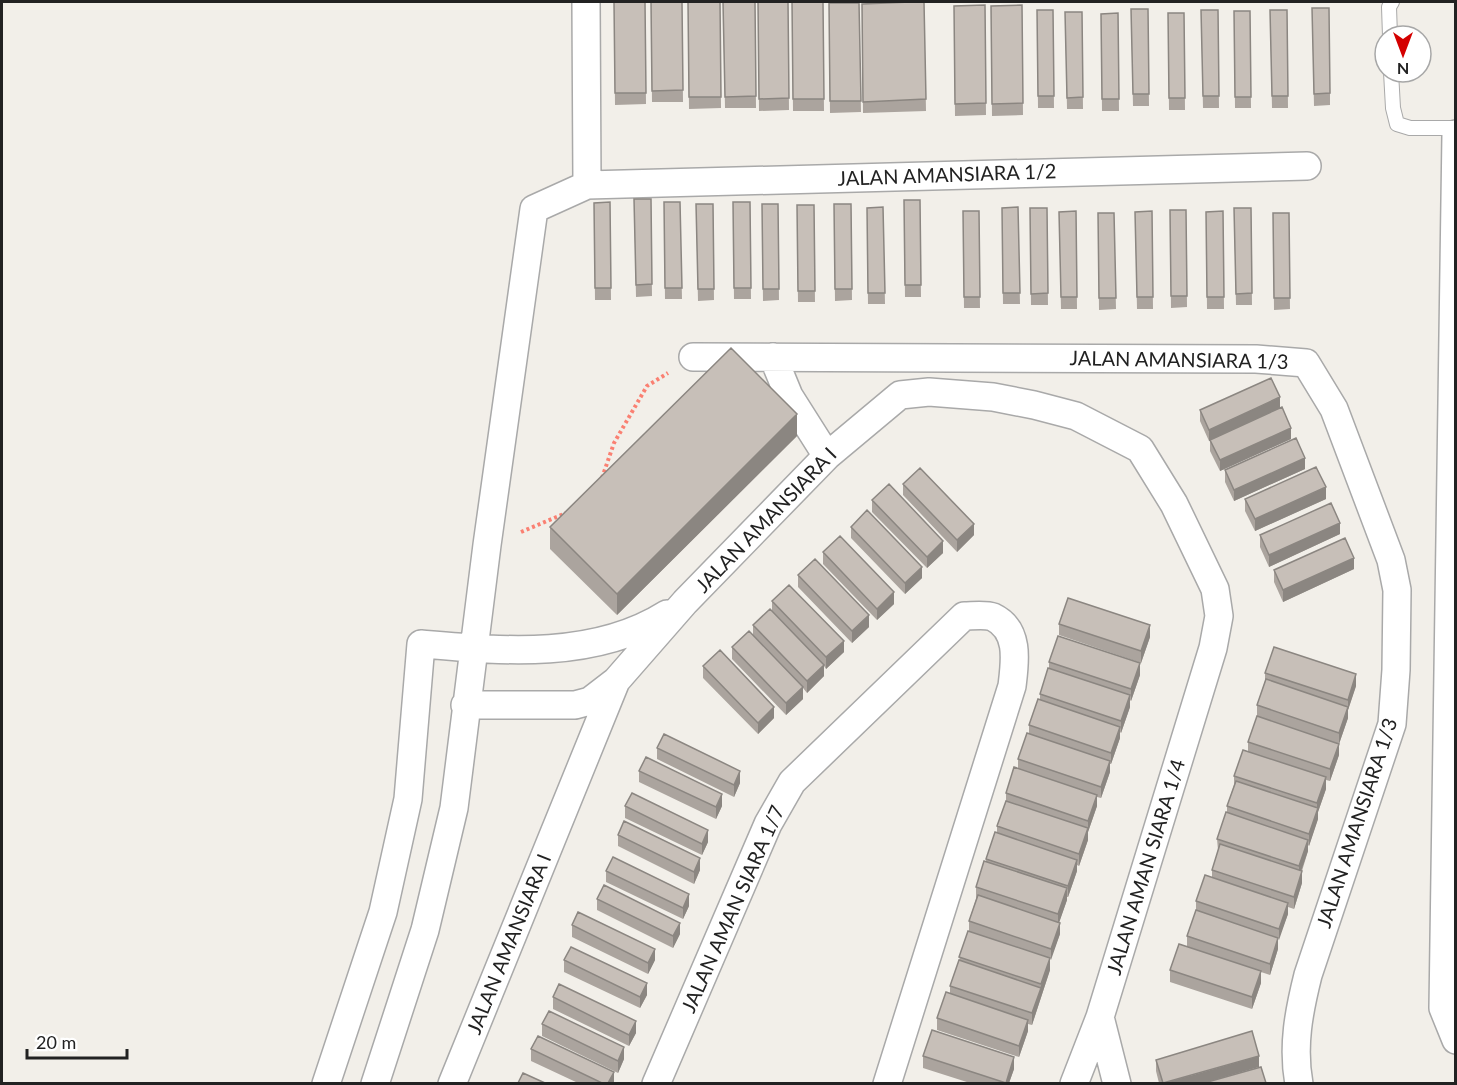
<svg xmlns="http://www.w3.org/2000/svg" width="1457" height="1085" font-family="Lato,sans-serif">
<rect width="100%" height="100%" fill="#f2efe9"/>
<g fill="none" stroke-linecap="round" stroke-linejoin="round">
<g stroke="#a9a9a9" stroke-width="16">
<path id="lane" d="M1390 36 1389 7 1392 2
M1391 72 1393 108 1397 124 1410 128H1456"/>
</g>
<g stroke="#a9a9a9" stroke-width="30">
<path id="street" d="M586 2 587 185
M1456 134 1443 1008 1456 1040
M693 357 1256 359 1306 363 1334 409 1391 560 1397 590 1396 670 1392 724 1308 975C1299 1011 1292 1046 1299 1084
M773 357 789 396 827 456
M465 705H575L590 701 616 681
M1100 1017 1117 1084
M326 1084 383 912 408 799 421 644C502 651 594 660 667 614
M375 1084 425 930 454 808 487 545 534 209 587 185 1307 166
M452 1084 616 681 685 602 827 456 900 395 929 392 993 397 1034 405 1076 416 1140 449 1174 504 1215 589 1219 616 1213 648 1100 1017 1074 1084
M656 1084 768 824 792 782 964 616C972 616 985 614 993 617 1020 630 1015 662 1012 686L887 1084"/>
</g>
<path stroke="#fa8072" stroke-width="4" stroke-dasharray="3 3" stroke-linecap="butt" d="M602 478 614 443 647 386 668 373
M521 532 566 513"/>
<use href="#lane" stroke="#fff" stroke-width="14"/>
<use href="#street" stroke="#fff" stroke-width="27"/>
</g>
<path fill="#aba49e" d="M614 2H645L646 104 615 105Z
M651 2H682L683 102H652Z
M688 2H720L721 108 689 109Z
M723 2H755L756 108H725Z
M758 2H788L789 110 759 111Z
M792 2H823L824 111H793Z
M924 2 926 111 863 113 862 4Z
M829 3H859L861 112 830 113Z
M985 5 986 115 955 116 954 6Z
M1022 5 1023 115 992 116 991 6Z
M1312 8 1330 93V105L1314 106Z
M1131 9H1148L1149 106H1133Z
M1037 10H1053L1054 108H1038Z
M1201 10H1218L1219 108H1203Z
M1270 10H1287L1288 108H1272Z
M1234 11H1250L1251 108H1235Z
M1065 12H1082L1083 109H1067Z
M1118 13 1119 111H1102L1101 14Z
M1168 13H1184L1185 110H1169Z
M634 199H651L652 296 636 297Z
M904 200H920L921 297H905Z
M610 202 611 300H595L594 203Z
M664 202H680L682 299H665Z
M733 202H750L751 299H734Z
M696 204H713L714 300 698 301Z
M762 204H778L779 300 763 301Z
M834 204H851L852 300 835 301Z
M797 205H814L815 302H798Z
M883 207 885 304H868L867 208Z
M1018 207 1020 304H1003L1002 208Z
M1030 208H1047L1048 305H1031Z
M1234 208H1251L1252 305H1236Z
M1170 210H1186L1187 307 1171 308Z
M963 211H979L980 308H964Z
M1076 211 1077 309H1061L1059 212Z
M1152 211 1153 309H1137L1135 212Z
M1223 211 1224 309H1207L1206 212Z
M1098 213H1114L1116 309 1099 310Z
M1273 213H1289L1290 309 1274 310Z
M1280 408 1291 439 1220 471 1210 451V441H1209L1200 421V410Z
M797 436 617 615 550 549V527Z
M1305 469 1234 501 1225 482V470Z
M903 484 974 535 957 552 903 495Z
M1245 499H1326L1255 531 1245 511Z
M872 500 943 553 927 568 872 512Z
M851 527 922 578 905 594 851 538Z
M1340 534 1269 567 1260 547V535Z
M823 552 894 604 877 620 823 564Z
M1354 569 1283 602 1274 582V570Z
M798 575 869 627 852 643 798 587Z
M772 601 844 652 826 669 824 666V676L807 693 803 688V699L786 715 732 659V647L753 635V625L772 611Z
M1059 624 1150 637 1141 663 1059 635Z
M1049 662 1140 675 1131 701 1130 700V707L1121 733 1120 732V738L1111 764H1110V772L1101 798 1097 797V806L1088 832V840L1079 866 1077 865V871L1068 897H1067V900L1059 922 1060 934 1050 960V970L1032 1025 1028 1024V1031L1019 1057 937 1030V1018L950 994V986L969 931V921L976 899V887L986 861V859L997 833V826L1006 801V793L1018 768V759L1029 734V725L1040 700V694L1049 668Z
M703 666 774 718 758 734 703 678Z
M1265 673 1356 686 1348 710V718L1339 744V755L1330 781 1326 780V789L1318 812V819L1309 846 1308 845V851L1302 871V883L1294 909 1288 907V914L1278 940V949L1270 975 1261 972V983L1252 1009 1170 982V970L1187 947V936L1196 910V901L1212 877V870L1218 850 1217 839 1227 813V806L1234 785V776L1248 751V742L1257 716V705L1265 681Z
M657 748 740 783 734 797 657 759Z
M639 771 722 806 716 819 639 782Z
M625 806 708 842 702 855 625 818Z
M618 835 700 870 694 884 618 846Z
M606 871 689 906 683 919 606 882Z
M597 899 680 934 673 948 597 910Z
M572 925 655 960 648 974 572 937Z
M564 960 647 995 640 1008 564 972Z
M553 997 636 1033 629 1046 553 1009Z
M542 1024 624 1059 618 1073 542 1036Z
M531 1049 614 1083H578L531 1061Z
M923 1056 1014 1069 1009 1083H970L923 1068Z
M1156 1060 1204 1083H1159L1156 1071Z"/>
<path fill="#8b8681" d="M1280 397V409L1209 441V430Z
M797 414V436L617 615V594Z
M1291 428V439L1220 471V460Z
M1305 458V469L1234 501V490Z
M1326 487V499L1255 531V519Z
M1340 523V534L1269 567V555Z
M974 524V535L957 552V540Z
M943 541V553L927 568V557Z
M1354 558V569L1283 602V590Z
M922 567V578L905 594V583Z
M894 592V604L877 620V609Z
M869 615V627L852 643V631Z
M1150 625V637L1141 663V651Z
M844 641V652L826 669V657Z
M1140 663V675L1131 701V689Z
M824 665V676L807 693V681Z
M1356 674V686L1348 710V718L1339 744V755L1330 781V769L1339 744V733L1348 708V700Z
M803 687V699L786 715V703Z
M1130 695V707L1121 733V721Z
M774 707V718L758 734V723Z
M1120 727V738L1111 764V753Z
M1110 761V772L1101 798V787Z
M740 771V783L734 797V785Z
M1326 777V789L1318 812V819L1309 846V834L1317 811V803Z
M722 794V806L716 819V807Z
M1097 795V806L1088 832V821Z
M1088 828V840L1079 866V854Z
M708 830V842L702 855V844Z
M1308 840V851L1299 877V866Z
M700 858V870L694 884V872Z
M1077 860V871L1068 897V886Z
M1302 871V883L1294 909V897Z
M1067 888V900L1058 926V914Z
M689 894V906L683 919V908Z
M1288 903V914L1279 940V929Z
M680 923V934L673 948V936Z
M1060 923V934L1051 960V949Z
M1278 938V949L1270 975V964Z
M655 949V960L648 974V963Z
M1050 958V970L1032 1025V1013Z
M1261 971V983L1252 1009V997Z
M647 983V995L640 1008V997Z
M1028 1020V1031L1019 1057V1046Z
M636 1021V1033L629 1046V1035Z
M624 1047V1059L618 1073V1061Z
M1259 1056V1067L1204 1083H1165Z
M1014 1057V1069L1009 1083H1006Z
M614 1072V1083H608Z"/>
<path fill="#c7bfb8" stroke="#8b8681" stroke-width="1.5" d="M614 2H645L646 93H615Z
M651 2H682L683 90 652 91Z
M688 2H720L721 97H689Z
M723 2H755L756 96 725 97Z
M758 2H788L789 98 759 99Z
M792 2H823L824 99H793Z
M911 2H924L926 99 863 102 862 4Z
M829 3H859L861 101H830Z
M985 5 986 103 955 104 954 6Z
M1022 5 1023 103 992 104 991 6Z
M1312 8H1329L1330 93 1314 94Z
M1131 9H1148L1149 94H1133Z
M1037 10H1053L1054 96H1038Z
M1201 10H1218L1219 96H1203Z
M1270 10H1287L1288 96H1272Z
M1234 11H1250L1251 97H1235Z
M1065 12H1082L1083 97 1067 98Z
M1118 13 1119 99H1102L1101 14Z
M1168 13H1184L1185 98H1169Z
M634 199H651L652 284 636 285Z
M904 200H920L921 285H905Z
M610 202 611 288H595L594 203Z
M664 202H680L682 288H665Z
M733 202H750L751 288H734Z
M696 204H713L714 289H698Z
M762 204H778L779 289H763Z
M834 204H851L852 289H835Z
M797 205H814L815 291H798Z
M883 207 885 293H868L867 208Z
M1018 207 1020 293H1003L1002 208Z
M1030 208H1047L1048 293 1031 294Z
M1234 208H1251L1252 293 1236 294Z
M1170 210H1186L1187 296H1171Z
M963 211H979L980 297H964Z
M1076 211 1077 297H1061L1059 212Z
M1152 211 1153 297H1137L1135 212Z
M1223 211 1224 297H1207L1206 212Z
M1098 213H1114L1116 298H1099Z
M1273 213H1289L1290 298H1274Z
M731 348 797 414 617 594 550 527Z
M1271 378 1280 397 1209 430 1200 410Z
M1282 407 1291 428 1220 460 1210 440Z
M1296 438 1305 458 1234 490 1225 470Z
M1316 467 1326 487 1255 519 1245 499Z
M920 468 974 524 957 540 903 484Z
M889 484 943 541 927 557 872 500Z
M1331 503 1340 523 1269 555 1260 535Z
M867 510 922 567 905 583 851 527Z
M840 536 894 592 877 609 823 552Z
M1345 538 1354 558 1283 590 1274 570Z
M815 559 869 615 852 631 798 575Z
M789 585 844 641 826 657 772 601Z
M1068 598 1150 625 1141 651 1059 624Z
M770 609 824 665 807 681 753 625Z
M749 631 803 687 786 703 732 647Z
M1058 636 1140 663 1131 689 1049 662Z
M1274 647 1356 674 1348 700 1265 673Z
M720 650 774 707 758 723 703 666Z
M1048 668 1130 695 1121 721 1040 694Z
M1266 679 1348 707 1339 733 1257 705Z
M1038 699 1120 727 1111 753 1029 725Z
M1257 716 1339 744 1330 769 1248 742Z
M1027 733 1110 761 1101 787 1018 759Z
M664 734 740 771 734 785 657 748Z
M1243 750 1326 777 1317 803 1234 776Z
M646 757 722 794 716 807 639 771Z
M1014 767 1097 795 1088 821 1006 793Z
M1236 781 1318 808 1309 834 1227 806Z
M632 793 708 830 702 844 625 806Z
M1006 801 1088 828 1079 854 997 826Z
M1226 812 1308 840 1299 866 1217 839Z
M624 821 700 858 694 872 618 835Z
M995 832 1077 860 1068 886 986 859Z
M1220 844 1302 871 1294 897 1212 870Z
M613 857 689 894 683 908 606 871Z
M984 861 1067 888 1058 914 976 887Z
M1205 875 1288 903 1279 929 1196 901Z
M604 885 680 923 673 936 597 899Z
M978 895 1060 923 1051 949 969 921Z
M1196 910 1278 938 1270 964 1187 936Z
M578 912 655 949 648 963 572 925Z
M968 931 1050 958 1041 984 959 957Z
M1179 944 1261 971 1252 997 1170 970Z
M571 947 647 983 640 997 564 960Z
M959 960 1041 988 1032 1013 950 986Z
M559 984 636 1021 629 1035 553 997Z
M946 992 1028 1020 1019 1046 937 1018Z
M549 1011 624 1047 618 1061 542 1024Z
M932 1030 1014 1057 1006 1083 923 1056Z
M1252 1031 1259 1056 1163 1083 1156 1060Z
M538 1036 614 1072 608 1083H602L531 1049Z
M1261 1067 1266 1083H1204Z
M523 1073 545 1083H518Z"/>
<g text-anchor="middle" stroke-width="4.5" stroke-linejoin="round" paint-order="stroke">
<g font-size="20" fill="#222" stroke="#fff">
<text transform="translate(947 175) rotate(-2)" y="7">JALAN AMANSIARA 1/2</text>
<text transform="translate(1179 360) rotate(1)" y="7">JALAN AMANSIARA 1/3</text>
<text transform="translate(766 520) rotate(-46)" y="7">JALAN AMANSIARA I</text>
<text transform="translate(1357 823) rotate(-72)" y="7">JALAN AMANSIARA 1/3</text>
<text transform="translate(1146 867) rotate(-73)" y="7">JALAN AMAN SIARA 1/4</text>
<text transform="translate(733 909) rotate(-66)" y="7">JALAN AMAN SIARA 1/7</text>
<text transform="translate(509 944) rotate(-68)" y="7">JALAN AMANSIARA I</text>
</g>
</g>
<rect width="1457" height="1085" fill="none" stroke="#222222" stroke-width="6"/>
<g transform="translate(1403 54) rotate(180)"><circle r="28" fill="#ffffff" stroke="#a7a7a7" stroke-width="1.5"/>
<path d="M0-4.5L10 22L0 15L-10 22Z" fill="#d40000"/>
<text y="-9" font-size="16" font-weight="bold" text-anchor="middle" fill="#222222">N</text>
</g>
<path d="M27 1049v9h100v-9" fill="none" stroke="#222222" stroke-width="3"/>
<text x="36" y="1049" font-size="18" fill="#222222" stroke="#ffffff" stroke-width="4.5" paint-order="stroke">20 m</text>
</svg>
